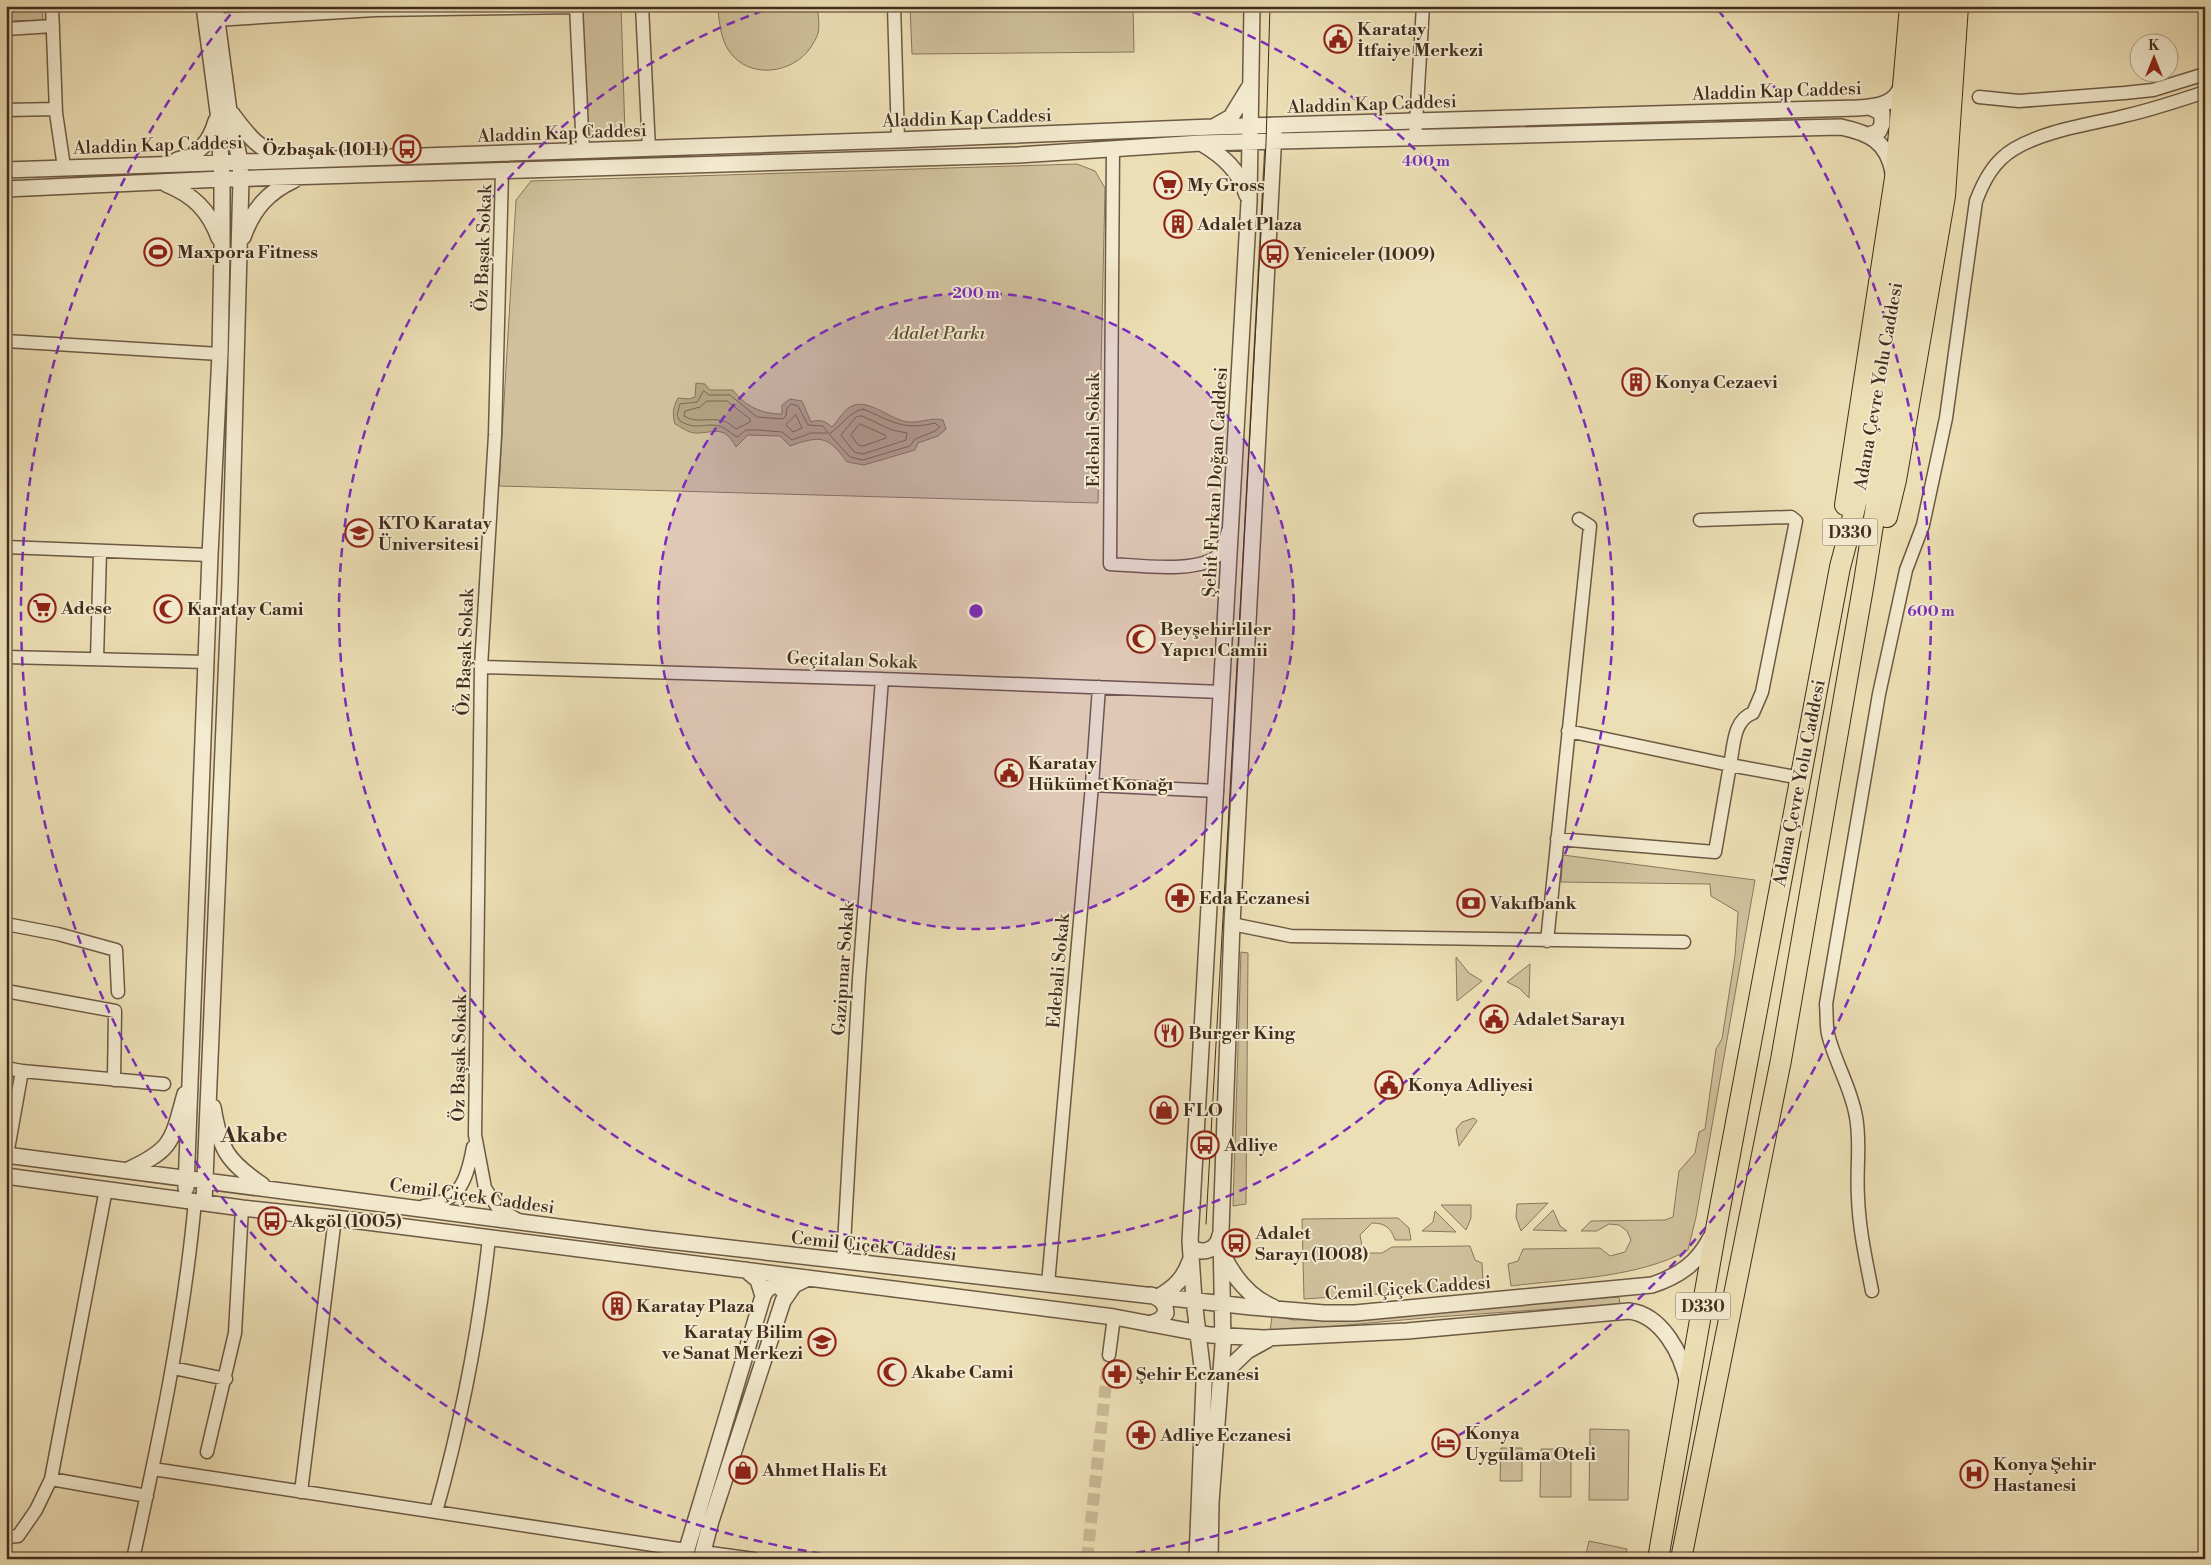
<svg xmlns="http://www.w3.org/2000/svg" width="2211" height="1565" font-family="'Libre Bodoni',serif">
<rect width="100%" height="100%" fill="#eddfb5"/>
<filter id="stains"><feTurbulence type="fractalNoise" baseFrequency=".004" numOctaves="4"/><feColorMatrix values="0 0 0 0 .2 0 0 0 0 .09 0 0 0 0 .02 0 0 0 .5 -.17"/></filter>
<radialGradient id="worn" r=".72"><stop offset=".6" stop-color="#630" stop-opacity="0"/><stop offset="1" stop-color="#630" stop-opacity=".3"/></radialGradient>
<path fill="#d0c19c" stroke="#89775e" d="M6 6H42L43 20 6 21Z
M580 6H621L625 134 583 135Z
M717 6H817C818 14 820 25 818 33 817 38 813 43 811 47 793 74 749 80 729 51 720 38 720 22 717 6Z
M910 6H1133L1134 52 912 54Z
M1077 164 1095 171 1105 188 1098 503 499 486 516 200 531 181Z
M1563 855 1755 880 1696 1217 1688 1250C1639 1278 1566 1279 1511 1286L1508 1264 1518 1261 1523 1249 1600 1248 1610 1256 1625 1252 1631 1240 1627 1231 1619 1225 1609 1224 1597 1231H1581L1591 1221 1665 1220 1673 1217 1679 1171 1695 1153 1699 1132 1705 1129 1716 1049 1722 1039 1735 956 1738 912 1711 896 1710 884 1561 882Z
M1241 952 1248 953 1246 1204 1233 1206Z
M1456 957 1469 973 1482 981 1457 1001Z
M1530 964 1529 998 1519 988 1507 982Z
M1474 1118 1477 1121 1459 1146 1456 1129 1462 1122Z
M1548 1203 1521 1231 1516 1217 1517 1204Z
M1441 1205H1471V1218L1466 1230Z
M1553 1210 1560 1226 1567 1231 1533 1230Z
M1435 1211 1456 1232 1422 1231 1433 1222Z
M1398 1218 1409 1228 1411 1240H1395C1391 1228 1385 1223 1372 1223L1360 1235 1362 1246 1368 1253H1382L1392 1247 1470 1246 1475 1260 1482 1263 1483 1282 1476 1284 1470 1288 1304 1299 1302 1219Z
M1619 1297 1620 1304 1436 1317 1270 1332 1272 1316 1294 1320 1334 1319Z
M1590 1429 1629 1430 1628 1500H1589Z
M1501 1448H1522V1481H1500Z
M1541 1449H1571V1497H1540Z
M1589 1541 1627 1549 1625 1559H1585Z"/>
<path fill="#b3a282" stroke="#86735a" d="M696 383 705 384 710 390H733C745 406 761 414 782 414V405L790 399 802 401 811 422C820 419 825 421 832 427 837 422 843 411 850 407 867 396 891 421 909 422 921 423 931 417 943 420L946 429 938 436 918 443 915 450 864 465 847 462C828 436 821 435 790 446L780 436 748 435 736 447C723 423 713 434 694 433 687 432 681 427 675 424 672 414 673 407 678 398L689 399 695 397Z"/>
<g fill="none" stroke-linecap="round" stroke-linejoin="round">
<path stroke="#7a6850" stroke-width="1" d="M704 391 709 395H730L757 417 783 419 786 415 787 408 791 404 798 406 808 425 823 426 828 433H811L792 440 782 432 757 430H746L737 437C733 435 728 430 724 428 708 420 698 432 680 421L677 415 680 404 697 402Z
M707 401H727L750 419V422L736 429C732 426 728 422 723 421 709 417 696 424 684 416L685 411 700 407Z
M863 409C892 421 902 431 935 423L940 427 935 431 915 439 910 446 863 460 850 457 829 434C841 427 848 412 863 409Z
M796 415 802 428 793 432 786 425Z
M862 416 892 430 907 433 906 440 863 454 854 452 841 435 856 417Z
M860 424 885 435 886 438 863 446 858 445 851 435Z"/>
<path stroke="#cbbb97" stroke-width="12" stroke-dasharray="12 6" stroke-linecap="butt" d="M1087 1559 1109 1355"/>
<g stroke="#6d5a44" stroke-width="15">
<path id="minor" d="M52 6 56 113 64 167
M576 6 583 151
M642 6 649 149
M894 6 898 140
M216 20 375 10 576 7
M6 29 53 26
M1979 97 2019 101 2124 93 2153 90 2205 74
M6 110 56 109
M1415 138 1423 6
M1113 148 1110 564C1136 565 1203 575 1220 553 1224 547 1226 537 1228 531
M502 172 495 435 481 667 475 1135 485 1188 498 1208 518 1220
M6 341 220 354
M1700 520 1791 517 1796 521 1762 692 1753 713C1733 720 1734 746 1730 765L1801 778
M6 547 210 555
M6 657 207 662
M97 659 100 551
M481 667 882 679 1222 692
M1092 785 1099 687
M1557 839 1715 852 1730 765 1568 731
M6 924 58 934 116 950 118 992
M1232 924 1291 936 1684 942
M1547 941 1590 526 1579 519
M6 991 115 1011 114 1080
M6 1068 22 1071
M7 1155 22 1071 164 1084
M424 1206C460 1202 467 1180 473 1147
M843 1262 859 979 882 679
M1048 1284 1092 785 1217 791
M1872 1291C1866 1260 1859 1229 1858 1197 1856 1170 1861 1143 1856 1117 1851 1087 1835 1063 1828 1034 1826 1025 1827 1013 1826 1004L1879 694 1906 570 1923 525 1946 418 1976 201C1984 180 1994 161 2014 149 2046 130 2088 125 2124 116 2151 110 2178 101 2205 92
M1109 1355 1114 1317
M173 1368 226 1379
M207 1452 235 1333 242 1208
M153 1469 686 1550
M51 1479 147 1496
M301 1492 335 1218
M436 1512C461 1423 479 1331 489 1238
M6 1537 18 1536 36 1510 51 1479 106 1189
M703 1552 754 1559
M133 1559C159 1440 184 1322 195 1201"/>
</g>
<g stroke="#6d5a44" stroke-width="18">
<path id="tertiary" d="M232 114C247 134 259 151 284 157
M1215 126 1231 117 1250 86
M1869 135 1879 131 1882 124V113L1870 107
M1201 143C1223 156 1239 170 1247 195
M177 160C199 155 210 142 216 121
M6 170 898 140 1212 127 1857 108C1875 107 1898 105 1902 83
M166 184C193 195 209 210 219 238
M6 189 222 179 1018 155 1201 143 1841 127C1869 133 1887 141 1893 172
M243 237C253 209 268 192 294 180
M213 1107C220 1150 227 1161 262 1185
M6 1155 651 1239 1251 1307 1324 1313H1355L1652 1285C1679 1276 1698 1263 1711 1237
M128 1170C174 1149 172 1140 185 1094
M6 1176 242 1208 335 1218 1114 1317 1210 1335 1264 1338 1407 1331 1629 1311C1662 1315 1682 1354 1688 1384
M186 1188 210 555 220 354 222 248V179L218 112 204 6
M204 1202 230 583 241 179 240 161 229 111 215 6
M1190 1241 1192 1248C1204 1255 1218 1249 1220 1235
M1223 1255C1234 1278 1249 1297 1273 1307
M763 1296C767 1288 771 1285 780 1286L786 1295
M1160 1296C1175 1287 1184 1278 1190 1261
M1150 1324 1160 1320 1166 1313C1165 1302 1161 1299 1151 1295
M1220 1377 1247 1351 1267 1340
M684 1559 763 1296 758 1280 746 1270
M701 1559 711 1521 783 1301 794 1285 808 1278
M1197 1559 1204 1383 1194 1300 1190 1241 1249 202 1252 6
M1210 1559 1211 1502 1223 1345 1221 1230 1232 924 1274 132"/>
</g>
<g stroke="#422d1f" stroke-width="22">
<path id="trunk" d="M1845 505 1895 178 1910 6
M1887 517 1896 480 1945 196 1958 6
M1658 1559 1716 1229 1840 567C1861 491 1875 415 1887 337 1905 227 1917 118 1924 6
M1681 1559 1781 1060 1864 582 1925 195 1938 72 1941 6"/>
</g>
<use href="#minor" stroke="#f3eacf" stroke-width="12"/>
<use href="#tertiary" stroke="#f3eacf" stroke-width="15"/>
<use href="#trunk" stroke="#eddfb5" stroke-width="20"/>
<path stroke="#422d1f" stroke-width="1" d="M1206 1224 1266 143 1270 6"/>
</g>
<circle cx="976" cy="611" r="318" fill="#7b2cbf" fill-opacity=".12"/>
<g fill="none" stroke="#7b2cbf" stroke-width="2.5" stroke-dasharray="9 6">
<circle cx="976" cy="611" r="318"/>
<path d="M1178 7A637 637 0 1 1 774 7"/>
<path d="M851 1558A955 955 0 0 1 234 10M1718 10A955 955 0 0 1 1101 1558"/>
</g>
<defs>
<g id="civic-ring" transform="scale(1.4375)"><circle r="9.5" fill="#f3eacf" stroke="#8f2418" stroke-width="1.5"/><path d="M-.6-6.5H3V-4.5H.6V-3L4-1V1h2V6H-6V1h2V-1L-.6-3ZM-1.2 2.5V6h2.4V2.5Z" fill="#8f2418"/></g>
<g id="bus-ring" transform="scale(1.4375)"><circle r="9.5" fill="#f3eacf" stroke="#8f2418" stroke-width="1.5"/><path d="M-5-6H5V4H4V6H2V4H-2V6H-4V4H-5ZM-3.5-4V0h7V-4ZM-3.5 1.2v1.5H-2V1.2ZM2 1.2v1.5H3.5V1.2Z" fill="#8f2418"/></g>
<g id="supermarket-ring" transform="scale(1.4375)"><circle r="9.5" fill="#f3eacf" stroke="#8f2418" stroke-width="1.5"/><path d="M-6-5.5h2.5l.6 2H6L4.5 2H-2.5L-4.4-4H-6ZM-1.5 3.2a1.3 1.3 0 1 0 .1 0ZM3 3.2a1.3 1.3 0 1 0 .1 0Z" fill="#8f2418"/></g>
<g id="building-ring" transform="scale(1.4375)"><circle r="9.5" fill="#f3eacf" stroke="#8f2418" stroke-width="1.5"/><path d="M-4-6H4V6H1V3H-1V6H-4ZM-2.5-4.3h1.7v1.8h-1.7ZM.8-4.3h1.7v1.8H.8ZM-2.5-1h1.7V.8h-1.7ZM.8-1h1.7V.8H.8Z" fill="#8f2418"/></g>
<g id="stadium-ring" transform="scale(1.4375)"><circle r="9.5" fill="#f3eacf" stroke="#8f2418" stroke-width="1.5"/><path d="M0-5a6.5 5 0 1 0 0 10a6.5 5 0 1 0 0-10ZM-3.5-1.8h7v3.6h-7Z" fill="#8f2418"/></g>
<g id="university-ring" transform="scale(1.4375)"><circle r="9.5" fill="#f3eacf" stroke="#8f2418" stroke-width="1.5"/><path d="M0-5L7-2L0 1L-7-2ZM-4 1L0 2.5L4 1V4Q0 6-4 4Z" fill="#8f2418"/></g>
<g id="mosque-ring" transform="scale(1.4375)"><circle r="9.5" fill="#f3eacf" stroke="#8f2418" stroke-width="1.5"/><path d="M3.5-4.9A6 6 0 1 0 3.5 4.9A5 5 0 1 1 3.5-4.9Z" fill="#8f2418"/></g>
<g id="pharmacy-ring" transform="scale(1.4375)"><circle r="9.5" fill="#f3eacf" stroke="#8f2418" stroke-width="1.5"/><path d="M-2-6h4v4h4v4h-4v4h-4v-4h-4v-4h4Z" fill="#8f2418"/></g>
<g id="bank-ring" transform="scale(1.4375)"><circle r="9.5" fill="#f3eacf" stroke="#8f2418" stroke-width="1.5"/><path d="M-6-4H6V4H-6ZM0-2.3a2.3 2.3 0 1 0 0 4.6a2.3 2.3 0 1 0 0-4.6Z" fill="#8f2418"/></g>
<g id="restaurant-ring" transform="scale(1.4375)"><circle r="9.5" fill="#f3eacf" stroke="#8f2418" stroke-width="1.5"/><path d="M-5-6h1v4h1v-4h1v4h1v-4h1v5L-1.5 .5V6h-2V.5L-5-1ZM5-6V6H3V1.5H1.5Q1.5-4 5-6Z" fill="#8f2418"/></g>
<g id="shop-ring" transform="scale(1.4375)"><circle r="9.5" fill="#f3eacf" stroke="#8f2418" stroke-width="1.5"/><path d="M-5-2.5h2.3a2.7 3.5 0 0 1 5.4 0H5L5.5 6h-11ZM-1.5-2.5h3a1.5 2.3 0 0 0-3 0Z" fill="#8f2418"/></g>
<g id="school-ring" transform="scale(1.4375)"><circle r="9.5" fill="#f3eacf" stroke="#8f2418" stroke-width="1.5"/><path d="M0-5L7-2L0 1L-7-2ZM-4 1L0 2.5L4 1V4Q0 6-4 4Z" fill="#8f2418"/></g>
<g id="hotel-ring" transform="scale(1.4375)"><circle r="9.5" fill="#f3eacf" stroke="#8f2418" stroke-width="1.5"/><path d="M-6-4.5h1.5V1H6V5H4.5V3h-9V5H-6ZM-4 0a1.8 1.8 0 1 1 3.6 0ZM.5 0V-2.5h3Q6-2.5 6 0Z" fill="#8f2418"/></g>
<g id="hospital-ring" transform="scale(1.4375)"><circle r="9.5" fill="#f3eacf" stroke="#8f2418" stroke-width="1.5"/><path d="M-5-5h3v3.5h4V-5h3V5h-3V1.5h-4V5h-3Z" fill="#8f2418"/></g>
</defs>
<g fill-rule="evenodd">
<use href="#civic-ring" x="1338" y="39"/>
<use href="#bus-ring" x="407" y="149"/>
<use href="#supermarket-ring" x="1168" y="185"/>
<use href="#building-ring" x="1178" y="224"/>
<use href="#stadium-ring" x="158" y="252"/>
<use href="#bus-ring" x="1274" y="254"/>
<use href="#building-ring" x="1636" y="382"/>
<use href="#university-ring" x="359" y="533"/>
<use href="#supermarket-ring" x="42" y="608"/>
<use href="#mosque-ring" x="168" y="609"/>
<use href="#mosque-ring" x="1141" y="639"/>
<use href="#civic-ring" x="1009" y="773"/>
<use href="#pharmacy-ring" x="1180" y="898"/>
<use href="#bank-ring" x="1471" y="903"/>
<use href="#civic-ring" x="1494" y="1019"/>
<use href="#restaurant-ring" x="1169" y="1033"/>
<use href="#civic-ring" x="1389" y="1085"/>
<use href="#shop-ring" x="1164" y="1110"/>
<use href="#bus-ring" x="1205" y="1145"/>
<use href="#bus-ring" x="272" y="1221"/>
<use href="#bus-ring" x="1236" y="1243"/>
<use href="#building-ring" x="617" y="1306"/>
<use href="#school-ring" x="822" y="1342"/>
<use href="#mosque-ring" x="892" y="1372"/>
<use href="#pharmacy-ring" x="1117" y="1374"/>
<use href="#pharmacy-ring" x="1141" y="1435"/>
<use href="#hotel-ring" x="1446" y="1443"/>
<use href="#shop-ring" x="743" y="1470"/>
<use href="#hospital-ring" x="1974" y="1474"/>
</g>
<g text-anchor="middle" stroke-width="4" stroke-linejoin="round" paint-order="stroke">
<g fill="#f3eacf" stroke="#776654" stroke-width="1">
<rect x="1822.5" y="518.5" width="55" height="27" rx="4"/>
<rect x="1675.5" y="1292.5" width="55" height="27" rx="4"/>
</g>
<g font-size="16" font-weight="bold" fill="#422d1f">
<text x="1850" y="538">D330</text>
<text x="1703" y="1312">D330</text>
</g>
<g font-size="18" font-weight="bold" fill="#422d1f" stroke="#f3eacf" text-anchor="start">
<text x="1357" y="35">Karatay<tspan x="1357" dy="21">İtfaiye Merkezi</tspan></text>
<text x="388" y="155" text-anchor="end">Özbaşak (1011)</text>
<text x="1187" y="191">My Gross</text>
<text x="1197" y="230">Adalet Plaza</text>
<text x="177" y="258">Maxpora Fitness</text>
<text x="1293" y="260">Yeniceler (1009)</text>
<text x="1655" y="388">Konya Cezaevi</text>
<text x="378" y="529">KTO Karatay<tspan x="378" dy="21">Üniversitesi</tspan></text>
<text x="61" y="614">Adese</text>
<text x="187" y="615">Karatay Cami</text>
<text x="1160" y="635">Beyşehirliler<tspan x="1160" dy="21">Yapıcı Camii</tspan></text>
<text x="1028" y="769">Karatay<tspan x="1028" dy="21">Hükümet Konağı</tspan></text>
<text x="1199" y="904">Eda Eczanesi</text>
<text x="1490" y="909">Vakıfbank</text>
<text x="1513" y="1025">Adalet Sarayı</text>
<text x="1188" y="1039">Burger King</text>
<text x="1408" y="1091">Konya Adliyesi</text>
<text x="1183" y="1116">FLO</text>
<text x="1224" y="1151">Adliye</text>
<text x="291" y="1227">Akgöl (1005)</text>
<text x="1255" y="1239">Adalet<tspan x="1255" dy="21">Sarayı (1008)</tspan></text>
<text x="636" y="1312">Karatay Plaza</text>
<text x="803" y="1338" text-anchor="end">Karatay Bilim<tspan x="803" dy="21">ve Sanat Merkezi</tspan></text>
<text x="911" y="1378">Akabe Cami</text>
<text x="1136" y="1380">Şehir Eczanesi</text>
<text x="1465" y="1439">Konya<tspan x="1465" dy="21">Uygulama Oteli</tspan></text>
<text x="1160" y="1441">Adliye Eczanesi</text>
<text x="1993" y="1470">Konya Şehir<tspan x="1993" dy="21">Hastanesi</tspan></text>
<text x="762" y="1476">Ahmet Halis Et</text>
</g>
<g font-size="18" fill="#422d1f" stroke="#f3eacf">
<text transform="translate(1777 91) rotate(-2)" y="6">Aladdin Kap Caddesi</text>
<text transform="translate(1372 104) rotate(-2)" y="6">Aladdin Kap Caddesi</text>
<text transform="translate(967 118) rotate(-2)" y="6">Aladdin Kap Caddesi</text>
<text transform="translate(562 133) rotate(-2)" y="6">Aladdin Kap Caddesi</text>
<text transform="translate(158 145) rotate(-2)" y="6">Aladdin Kap Caddesi</text>
<text transform="translate(483 248) rotate(-88)" y="6">Öz Başak Sokak</text>
<text transform="translate(1878 386) rotate(-80)" y="6">Adana Çevre Yolu Caddesi</text>
<text transform="translate(1093 430) rotate(-90)" y="6">Edebalı Sokak</text>
<text transform="translate(1215 482) rotate(-87)" y="6">Şehit Furkan Doğan Caddesi</text>
<text transform="translate(465 652) rotate(-88)" y="6">Öz Başak Sokak</text>
<text transform="translate(852 660) rotate(2)" y="6">Geçitalan Sokak</text>
<text transform="translate(1799 783) rotate(-79)" y="6">Adana Çevre Yolu Caddesi</text>
<text transform="translate(843 969) rotate(-86)" y="6">Gazipınar Sokak</text>
<text transform="translate(1058 971) rotate(-85)" y="6">Edebali Sokak</text>
<text transform="translate(459 1058) rotate(-89)" y="6">Öz Başak Sokak</text>
<text transform="translate(472 1196) rotate(8)" y="6">Cemil Çiçek Caddesi</text>
<text transform="translate(874 1246) rotate(6)" y="6">Cemil Çiçek Caddesi</text>
<text transform="translate(1408 1288) rotate(-4)" y="6">Cemil Çiçek Caddesi</text>
</g>
<g font-size="18" font-style="italic" fill="#5e4b38" stroke="#f3eacf">
<text x="937" y="339">Adalet Parkı</text>
</g>
<g font-size="22" font-weight="bold" fill="#422d1f" stroke="#f3eacf">
<text x="254" y="1142">Akabe</text>
</g>
</g>
<circle cx="976" cy="611" r="8" fill="#7b2cbf" stroke="#f3eacf" stroke-width="2.5"/>
<g font-size="15" text-anchor="middle" font-weight="bold" fill="#7b2cbf" stroke="#f3eacf" stroke-width="4" stroke-linejoin="round" paint-order="stroke">
<text x="1426" y="166">400 m</text>
<text x="976" y="298">200 m</text>
<text x="1931" y="616">600 m</text>
</g>
<rect width="2211" height="1565" fill="none" stroke="#eddfb5" stroke-width="25"/>
<rect x="8" y="8" width="2196" height="1550" fill="none" stroke="#422d1f" stroke-width="2.5"/>
<rect x="12" y="12" width="2186" height="1540" fill="none" stroke="#422d1f"/>
<g transform="translate(2154 58)"><circle r="24" fill="#f3eacf" stroke="#ac9e89"/>
<path d="M0-4L9 19L0 12L-9 19Z" fill="#8f2418"/>
<text y="-8" font-size="14" font-weight="bold" text-anchor="middle" fill="#422d1f">K</text>
</g>
<rect width="100%" height="100%" filter="url(#stains)"/>
<rect width="100%" height="100%" fill="url(#worn)"/>
</svg>
